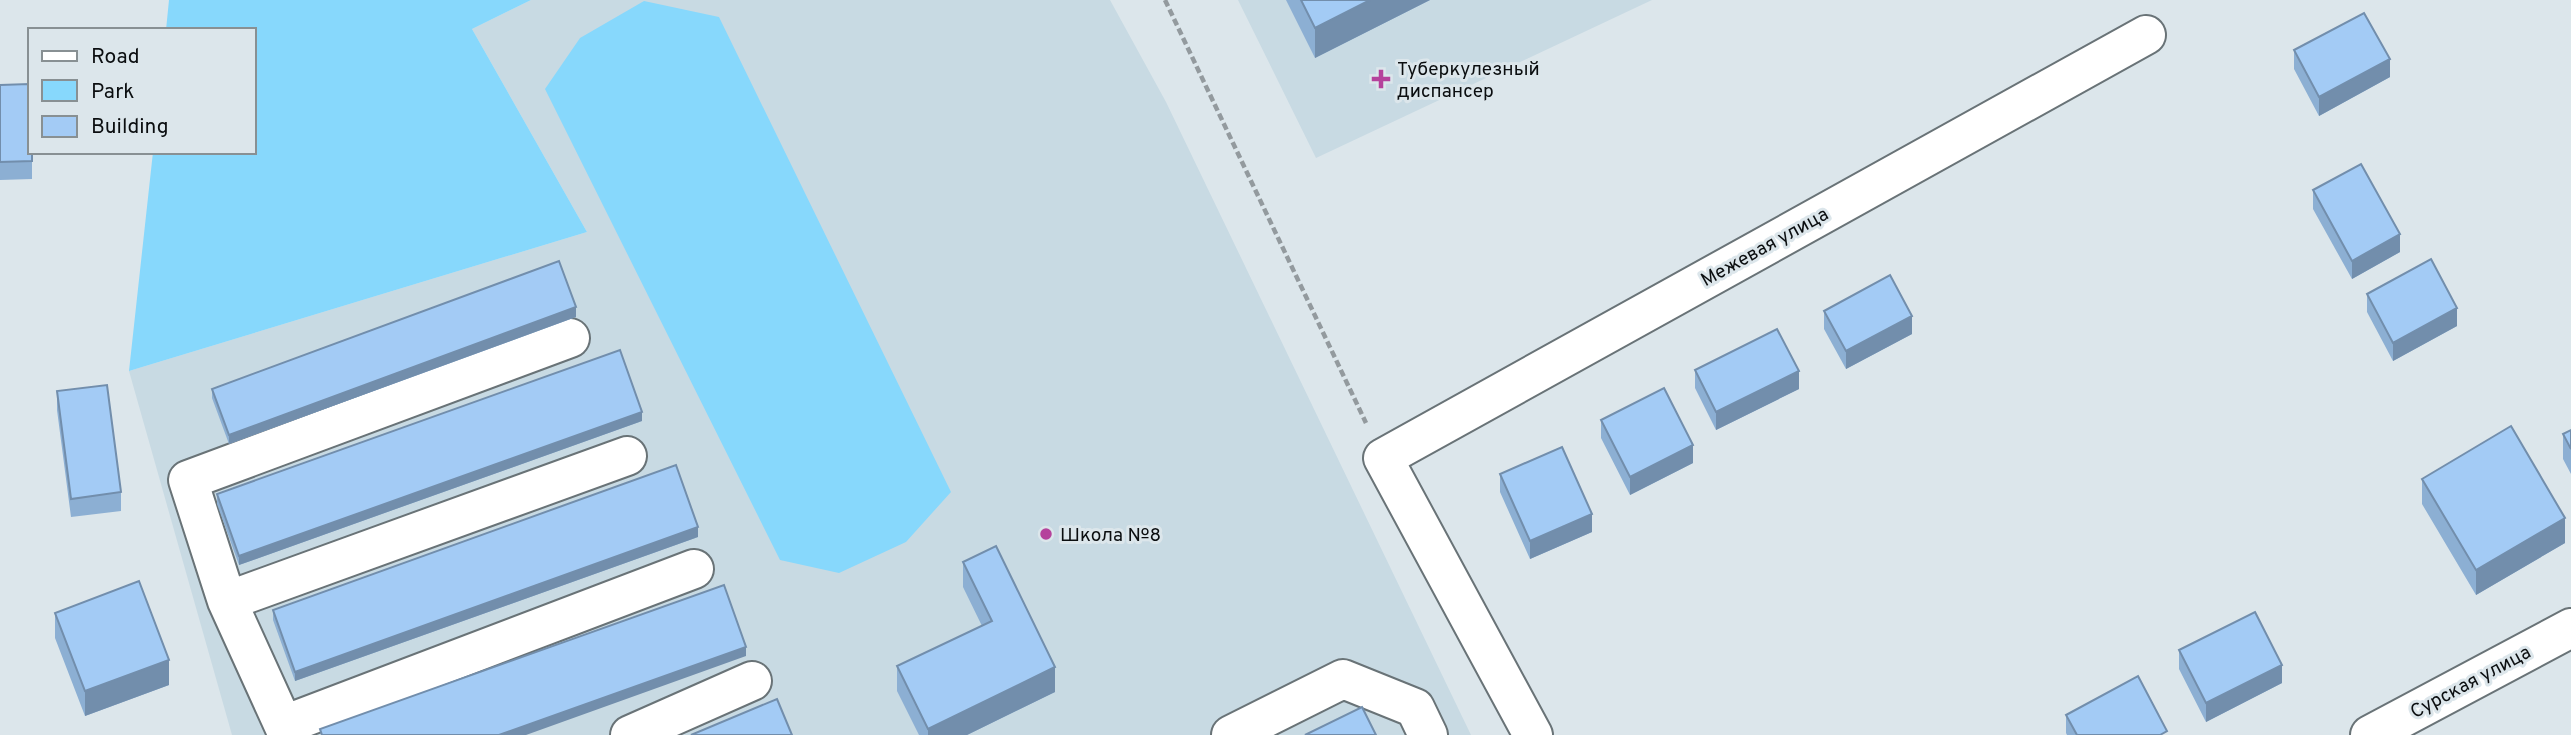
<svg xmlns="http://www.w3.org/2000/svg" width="2571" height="735" font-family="Overpass,sans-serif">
<rect width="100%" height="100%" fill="#dce6eb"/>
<path fill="#c8dae3" d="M531 0H1110L1166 102 1471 735H232L129 371 587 232 472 29Z
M1238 0H1652L1316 158Z"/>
<path fill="#87d8fc" d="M169 0H531L472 29 587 232 129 371 153 152H254V30H166Z
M644 1 719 17 951 492 906 542 839 573 780 560 545 89 580 38Z"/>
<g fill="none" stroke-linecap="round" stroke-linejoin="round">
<g stroke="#697377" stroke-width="42">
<path id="minor" d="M227 601 627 456
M284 725 694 569
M288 735 227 601 188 480 570 338
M630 735 752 681
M1231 735 1343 679 1415 708 1428 735
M1533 735 1383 458 2146 35
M2370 735 2571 628"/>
</g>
<path stroke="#939a9e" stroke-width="4.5" stroke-dasharray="7 3.5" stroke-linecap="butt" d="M1165 0 1366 423"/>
<use href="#minor" stroke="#fff" stroke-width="38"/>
</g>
<path fill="#8cafd3" d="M1286 0H1430L1315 58Z
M2294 50 2390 77 2319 116 2294 69Z
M0 85 32 152V179L0 180Z
M2313 190 2400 252 2352 279 2313 209Z
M2367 294 2457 326 2393 361 2367 312Z
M1824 311 1912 334 1846 369 1824 329Z
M576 317 229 444 212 398V389Z
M1695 370 1799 389 1716 430 1695 388Z
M57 391 121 492V511L71 517 57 410Z
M1601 420 1693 463 1630 495 1601 438Z
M642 421 239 565 217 504V494Z
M2571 430V474L2563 459V434Z
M1500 474 1592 532 1530 559 1500 492Z
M2422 479 2565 543 2476 595 2422 504Z
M698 537 295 681 273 620V610Z
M963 562 1055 692 967 735H919L897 691V666L982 626 963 587Z
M55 613 169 685 85 716 55 638Z
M2179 650 2282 683 2206 722 2179 669Z
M2066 715 2160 735H2067L2066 733Z"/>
<path fill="#728eac" d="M1370 0H1430L1315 58V28Z
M2390 59V77L2319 116V97Z
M2400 234V252L2352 279V261Z
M576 307V317L229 444V435Z
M2457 308V326L2393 361V343Z
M1912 316V334L1846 369V351Z
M1799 371V389L1716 430V412Z
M642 412V421L239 565V556Z
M1693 445V463L1630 495V477Z
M1592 514V532L1530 559V541Z
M2565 518V543L2476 595V570Z
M698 527V537L295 681V672Z
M746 647V656L526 735H499Z
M169 660V685L85 716V691Z
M2282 665V683L2206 722V703Z
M1055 667V692L967 735H928V729Z"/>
<path fill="#a3cbf5" stroke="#728eac" stroke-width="2" d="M1301 0H1370L1315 28Z
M2364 13 2390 59 2319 97 2294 50Z
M29 84 30 152H32V161L0 162V85Z
M2361 164 2400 234 2352 261 2313 190Z
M2431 259 2457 308 2393 343 2367 294Z
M559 261 576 307 229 435 212 389Z
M1890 275 1912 316 1846 351 1824 311Z
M1777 329 1799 371 1716 412 1695 370Z
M620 350 642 412 239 556 217 494Z
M107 385 121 492 71 499 57 391Z
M1664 388 1693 445 1630 477 1601 420Z
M2511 426 2565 518 2476 570 2422 479Z
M2571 430V449L2563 434Z
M1562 447 1592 514 1530 541 1500 474Z
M676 465 698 527 295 672 273 610Z
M996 546 1055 667 928 729 897 666 992 621 963 562Z
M139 581 169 660 85 691 55 613Z
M724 585 746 647 499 735H322L320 729Z
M2255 612 2282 665 2206 703 2179 650Z
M2138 676 2167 731 2160 735H2077L2066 715Z
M777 699 792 735H691Z
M1362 707 1376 735H1305Z"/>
<g fill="#b5429c" stroke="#dce6eb" stroke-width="2.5">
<path d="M1377.5 68.5h7v7h7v7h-7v7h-7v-7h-7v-7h7z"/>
<circle cx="1046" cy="534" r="7"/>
</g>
<g text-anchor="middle" stroke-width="6" stroke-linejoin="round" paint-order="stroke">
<g font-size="19" fill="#0b0e10" stroke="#dce6eb" text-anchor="start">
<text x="1397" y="75">Туберкулезный<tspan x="1397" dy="22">диспансер</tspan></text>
<text x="1060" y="541">Школа №8</text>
</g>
<g font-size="19" fill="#0b0e10" stroke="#dce6eb">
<text transform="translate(1764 246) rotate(-29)" y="7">Межевая улица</text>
<text transform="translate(2470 681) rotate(-28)" y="7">Сурская улица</text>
</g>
</g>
<rect x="28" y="28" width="228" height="126" fill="#dce6eb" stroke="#889093" stroke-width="2"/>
<rect x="42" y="51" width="35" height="10" fill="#ffffff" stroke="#889093" stroke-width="2"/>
<text x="91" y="63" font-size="21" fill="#0b0e10">Road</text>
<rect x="42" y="80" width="35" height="21" fill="#87d8fc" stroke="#889093" stroke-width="2"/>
<text x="91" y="98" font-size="21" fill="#0b0e10">Park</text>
<rect x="42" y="116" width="35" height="21" fill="#a3cbf5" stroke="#889093" stroke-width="2"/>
<text x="91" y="133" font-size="21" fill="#0b0e10">Building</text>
</svg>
